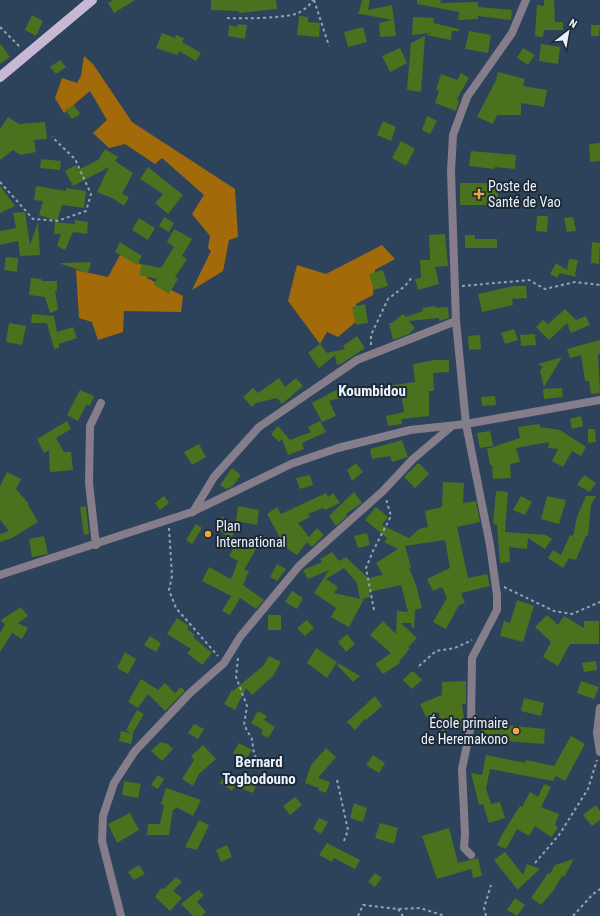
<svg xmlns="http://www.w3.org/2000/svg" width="600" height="916" font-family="'Roboto Condensed',sans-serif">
<rect width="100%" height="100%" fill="#2d435c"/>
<path fill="#a26a09" d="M84 56 93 64 132 122 235 189 238 237 229 240 223 271 192 290 211 251 208 248 210 236 192 214 204 195 162 158 155 164 125 144 109 148 93 133 107 120 90 91 64 113 55 98 62 78 77 83 81 76Z
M382 245 395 259 375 270 373 295 356 304 357 321 338 337 327 332 320 344 288 301 297 265 326 274Z
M121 253 147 268V278L183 296 181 312 124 311 123 332 98 340 92 322 79 318 76 270 108 277Z"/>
<path fill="#49711e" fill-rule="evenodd" d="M113 0H135L114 13 108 3Z
M211 0H276L277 9 239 13V11L211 10Z
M362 0H370L368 10 392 5 396 36 380 37 379 23 392 20 356 13 359 12Z
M417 0H441L440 3 478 2V7L512 10 511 20 478 16V19L458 20 459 12 417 4Z
M544 0H554L555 22H563V30H544L543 37 535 36 537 5 544 6Z
M32 15 43 21 36 36 25 30Z
M299 16 308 17V22L320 23 319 37 297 35Z
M413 17 434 18 433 23 459 29V31H452L451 40 426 35 431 33 412 35Z
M237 24 247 25 245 39 228 36 229 25 237 27Z
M591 25H600L599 36H591Z
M363 27 367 42 348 47 344 32Z
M469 31 491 35 488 53 465 49Z
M162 33 175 38 176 35 184 38 182 42 201 53 196 61 179 51 177 55 156 48Z
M425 36 421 92 407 90 411 43Z
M0 43 10 57 0 64Z
M541 44 560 47 558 64 539 61Z
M400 48 407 63 390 72 382 56Z
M523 48 535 55 528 65 517 58Z
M60 60 66 67 56 74 50 67Z
M498 72 525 79 523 86 547 90 544 107 521 103V115H497L493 124 477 117 496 80Z
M461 73 469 78 457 99 459 100 456 111 435 103 439 91 436 89 441 74 457 80Z
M74 105 80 114 72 119 65 110Z
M427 116 437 121 430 134 422 130Z
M8 117 19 124 45 122 47 139 34 140 36 152 20 155 13 150 0 160V129Z
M383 121 396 127 391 141 377 135Z
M401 141 415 149 406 166 392 158Z
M600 143V161L590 162 589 144Z
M105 149 118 157 115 161 133 173 122 194 129 197 124 206 114 199 97 192 109 167 73 186 65 171 76 165 78 170 98 160Z
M471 151 516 155 515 169 495 167 494 169 469 166Z
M41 159 61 161 60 170 40 168Z
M148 167 183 195 168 214 155 203 163 194 140 179Z
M460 183H498V205H460Z
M0 186 15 206 0 213Z
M36 186 66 191V188L86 191 84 208 62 205 57 221 39 215 43 201 34 200Z
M25 212 30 245 38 222 40 255 20 256 18 241 0 245V231L16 228 13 213Z
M537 216H548L547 232 536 231Z
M164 217 174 223 169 232 159 226Z
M573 217 576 231 567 232 564 218Z
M139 218 155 228 148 240 132 230Z
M75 220 88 222 87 234 73 232 65 250 57 246 61 234H54L55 222 75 224Z
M174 229 192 239 182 256 187 259 175 277 178 279 169 294 154 285 157 279 139 275 142 264 161 268 174 247 167 242Z
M445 234 448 266 435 267 439 284 418 290 415 279 421 278 420 260H430L429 235Z
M465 235H475V239H497V248H465Z
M120 242 142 256 137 265 115 252Z
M592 242 600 243 599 264 591 263Z
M6 257 18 258 17 272 4 270Z
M569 259 578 260 575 274 577 277 560 273 557 278 550 274 556 263 567 270Z
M91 262 88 273 61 264V263Z
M383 270 388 286 374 290 369 274Z
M31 278 41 279 42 281H57V291H55L58 310 50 313 45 297 29 295Z
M513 286H526L527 298 512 299 513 305 482 312 478 294Z
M365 304 368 323 356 325 352 307Z
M435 306 436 308 448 307 449 318 439 321V318L409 321 415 328 409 334 393 340 389 323H392L403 314 406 317 423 311 422 308Z
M565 309 576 320 586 316 590 325 571 333 567 323 549 340 536 327 543 320 548 324Z
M32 314 54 316 57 332 73 327 77 338 59 344V348L54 349 47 323H31Z
M9 323 26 326 22 345 6 342Z
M514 329 518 340 505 344 501 333Z
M535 334 536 345 521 346 520 335Z
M480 335 481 349 469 350 468 336Z
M357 336 365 348 341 364 337 365 335 355 319 368 308 353 320 344 327 353 345 349 343 346Z
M600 340V354H598L600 393 591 394 589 381H585L581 355 570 358 567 349Z
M562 357 544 387 540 371 543 367 538 364Z
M435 360H449V372L433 373 434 391H429V416L401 419 402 424 388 426 386 416 404 412 401 392 383 397 380 387 415 382 413 364Z
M279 378 285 387 296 378 303 386 282 404 277 398 256 403 252 407 243 397 253 388 258 393Z
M346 388 348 396 329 401 336 416 322 422 312 403 334 391Z
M562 388 563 397 544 399 543 389Z
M80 390 94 396 90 406 87 404 78 421 67 415Z
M495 396 496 405 482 406 481 397Z
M581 416 583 426 572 429 570 419Z
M67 421 71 429 56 438 64 452H71L73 470 50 472 49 450 44 453 37 439Z
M320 421 326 432 302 443 304 449 288 455 282 439 279 442 271 434 278 426 290 440 311 432 308 427Z
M539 424 540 427 560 430 586 447 581 456 572 451 563 467 552 461 558 449 548 448 549 442 516 448 520 462 510 464 511 478 493 479 492 465H490L487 449 520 438 518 427Z
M588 429H595L596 442 588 443Z
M490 431 493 446 480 448 477 433Z
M402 440 408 457 392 462 390 456 372 459 370 449Z
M199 444 206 457 192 465 184 452Z
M356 463 363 472 352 481 347 470Z
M417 464H420L429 474 415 488 404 477Z
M232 468 241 475 232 487 226 489 220 485Z
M7 472 21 479 16 489 29 504 28 505 38 522 12 538 0 542V534L9 531 0 520V486Z
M310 475 313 485 300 489 296 478Z
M584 475 596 483 590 492 577 485Z
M443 482 464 483 463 503 476 501 480 522 457 527 468 578 487 574 490 586 461 593 465 603 459 605 446 629 433 622 447 598 442 587 433 591 427 579 450 568 445 540 405 546 410 564 411 567 409 568 416 585 422 608 415 610 414 628H412L411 623H401L417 638 408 647 410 648 399 662 400 663 383 674 375 664 391 653 370 635 383 621 396 634 397 611 408 612 401 585 369 592 370 597 361 599H364L349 627 331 617 336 608 314 593 329 570 308 579 303 570 322 562 320 559 332 552 339 561 346 557 368 578 383 575 376 563 398 549 384 542 387 538 365 520 376 507 388 517 382 525 409 538 419 529 428 527 425 511 442 507ZM344 568 357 583 360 599 334 593 338 587 326 579Z
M496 491 508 492 505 532 546 535 552 539 545 549 528 538 527 549 509 547 510 562 500 563 497 525 493 524Z
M354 492 362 503 346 514 347 516 336 526 329 516Z
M326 493 328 497 333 493 340 503 325 510 323 508 308 514 310 517 298 523 309 537 317 528 324 535 312 547 307 542 297 555 285 547 267 514 277 507 281 514Z
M164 496 169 503 160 510 155 503Z
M521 496 532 502 525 515 513 510Z
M547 496 566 500 559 524 541 519Z
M586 496H596L591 505 588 536H586L576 560 569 558 563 568 548 558 553 550 561 555 570 535 573 536 577 517Z
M86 506 89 534 84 535 80 507Z
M238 506 259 510 257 525 236 521Z
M222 516 238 526 231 538 215 528Z
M196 524 202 528 192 544 186 540Z
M367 533 370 545 358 548 354 536Z
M44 536 48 554 32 557 29 539Z
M240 537 257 547 244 570 249 571 243 585 264 600 256 609 240 598 230 615 222 611 231 596 202 581 209 567 231 579 238 561 229 556Z
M277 564 286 569 277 581 270 577Z
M292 591 303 598 297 609 285 602Z
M517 600 534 606 523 642 500 636 504 621 510 623Z
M21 607 28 616 18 623 28 628 22 639 12 633 0 652V633L5 625 1 620Z
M268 615H281V630H268Z
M547 615 558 625 564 616 584 628V621H599V644H570L558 666 543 657 551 642 535 627Z
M177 618 189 626 187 629 194 634V638L212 653 202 665 187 653 191 649 167 634Z
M307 620 314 628 305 636 297 628Z
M347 634 355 644 346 652 338 642Z
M150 636 161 643 156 652 144 645Z
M316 648 337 662 327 678 307 663Z
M125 652 136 659 128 674 117 668Z
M269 656 281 662 273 676 252 695 246 688 235 710 224 704 232 690 233 691 264 665Z
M596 661 597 670 584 672 582 663Z
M338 663 360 676 353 682 337 665Z
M411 672H414L422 680 412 689 403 680Z
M141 679 158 690 165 683 175 693 181 687 185 691 165 711 148 694 138 708 128 702Z
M466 681V704H462L465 727 441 731 439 712 426 717 420 704 442 695V682Z
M581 681 599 687 594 699 577 693Z
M375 696 382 706 366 720 365 719 355 730 347 722Z
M524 698 544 703 541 716 521 711Z
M137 710 144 714 132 734 126 730Z
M258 711 267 716 264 720 275 727 268 738 261 734 263 730 251 723Z
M482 723 545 729 544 744 481 739Z
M194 724 204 729 198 739 188 733Z
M121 731 133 734 131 744 119 741Z
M571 736 585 744 565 781 556 776 553 781 490 769 486 789 491 804 500 802 505 818 489 823 483 804 479 805 471 773 482 775 486 755 526 763V760L554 766Z
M160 742 168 744 173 749 162 761 151 751Z
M239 743 252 750 245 760 233 753Z
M203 745 216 759 199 774 193 786 182 779 194 760 191 756Z
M326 748 336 757 318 778 330 782 326 793 318 790 319 788 305 783 311 765Z
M373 755 385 763 379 773 366 765Z
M226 773 244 783 246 777 258 781 253 793 235 786 232 791 220 783Z
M158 775 164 779 158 789 151 785Z
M124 781 141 784 138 798 122 795Z
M544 784 551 787 541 807 559 814 555 825 558 828 551 837 535 826 529 836 517 829 506 849 497 845 503 833 520 806 522 807 530 792 538 797Z
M166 788 201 800 193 816 176 807 175 809H173L169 835H147L148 824H160L164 805 161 804Z
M295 797 302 805 290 815 283 806Z
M354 803 367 808 363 822 350 818Z
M596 805 600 811V820L592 826 583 815Z
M130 813 139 830 117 843 108 824Z
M319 818 328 822 321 834 313 829Z
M199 820 209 825 197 850 185 847Z
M380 823 398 828 394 844 375 838Z
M449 828 458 863 478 858 482 876 473 878 471 869 437 879 422 836Z
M327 843 360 860 355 869 334 858 332 862 319 855Z
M227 845 232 857 221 862 216 850Z
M505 852 523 875 527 864 540 869 517 890V889L494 860Z
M574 859 564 877 562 876 553 891 541 905 531 898 548 873 550 874 555 865Z
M139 865 145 874 134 880 128 872Z
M375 873 382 878 375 887 368 882Z
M176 877 182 882 173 891 182 898 170 911 155 897 161 888 164 889Z
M198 890 204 895 197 902 206 912 202 916H193L181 904Z
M515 898 525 905 517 916 507 910Z"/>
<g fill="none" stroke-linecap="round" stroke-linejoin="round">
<path stroke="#93a2b5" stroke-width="2" stroke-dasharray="3 3" stroke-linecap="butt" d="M314 0 329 46
M227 18C244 19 280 18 296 14 303 11 309 6 313 0
M0 27 20 47
M0 182 33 219 57 221 86 211 91 194 75 159 52 137
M462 286 529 280 545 289 575 282 600 285
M371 345V335L388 299 405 286 413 276
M169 528 172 576 169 590 176 608 218 656
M504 587 554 611 572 614 600 602
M374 610 366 568 373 551 391 516 386 499
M238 658 236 677 247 706 244 725 252 739 254 754 262 769
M419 666 436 651 455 648 472 640
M337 780 348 830 344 841
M535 863 559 835 588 789 597 760
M398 909 403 916
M358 916 363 905 398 909 420 908 445 916
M486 916 484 908 491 885
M573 916 593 894 600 889"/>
<path stroke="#867d8b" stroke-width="8" d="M193 512 214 477 259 427 357 360 456 321
M96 545 89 483 90 426 101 403
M0 575 192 512 291 464 338 448 410 430 466 424 600 400
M600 708 597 733 600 752
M471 855 464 848 465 834 462 769 471 725 472 658 497 610V595L490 545 466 424 456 321 451 172 453 135 467 97 512 33 526 0
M121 916 102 841 103 816 114 783 135 751 190 693 224 663 240 637 299 566 383 491 413 459 452 426"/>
<path stroke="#c9b8d4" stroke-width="10" d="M0 77 92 0"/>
</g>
<g fill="#efa73e" stroke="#1f2934" stroke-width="1.5">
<path d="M477 188h4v4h4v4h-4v4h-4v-4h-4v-4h4z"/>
<circle cx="208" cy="534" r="4"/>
<circle cx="516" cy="731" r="4"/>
</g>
<g text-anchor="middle" stroke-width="4" stroke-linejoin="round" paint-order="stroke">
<g font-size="14" fill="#e8f2ff" stroke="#1f2934" text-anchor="start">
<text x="488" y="191">Poste de<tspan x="488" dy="16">Santé de Vao</tspan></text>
<text x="216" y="531">Plan<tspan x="216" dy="16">International</tspan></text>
<text x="508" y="728" text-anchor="end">École primaire<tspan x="508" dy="16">de Heremakono</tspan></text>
</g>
<g font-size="15" font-weight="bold" fill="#e8f2ff" stroke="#1f2934">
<text x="372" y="396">Koumbidou</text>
<text x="259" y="767">Bernard<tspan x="259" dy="17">Togbodouno</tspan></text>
</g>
</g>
<g transform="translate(568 32) rotate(31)" stroke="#1f2934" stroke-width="3" paint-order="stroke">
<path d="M0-3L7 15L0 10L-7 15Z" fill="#e8f2ff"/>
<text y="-6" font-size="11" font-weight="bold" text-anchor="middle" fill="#e8f2ff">N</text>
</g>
</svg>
